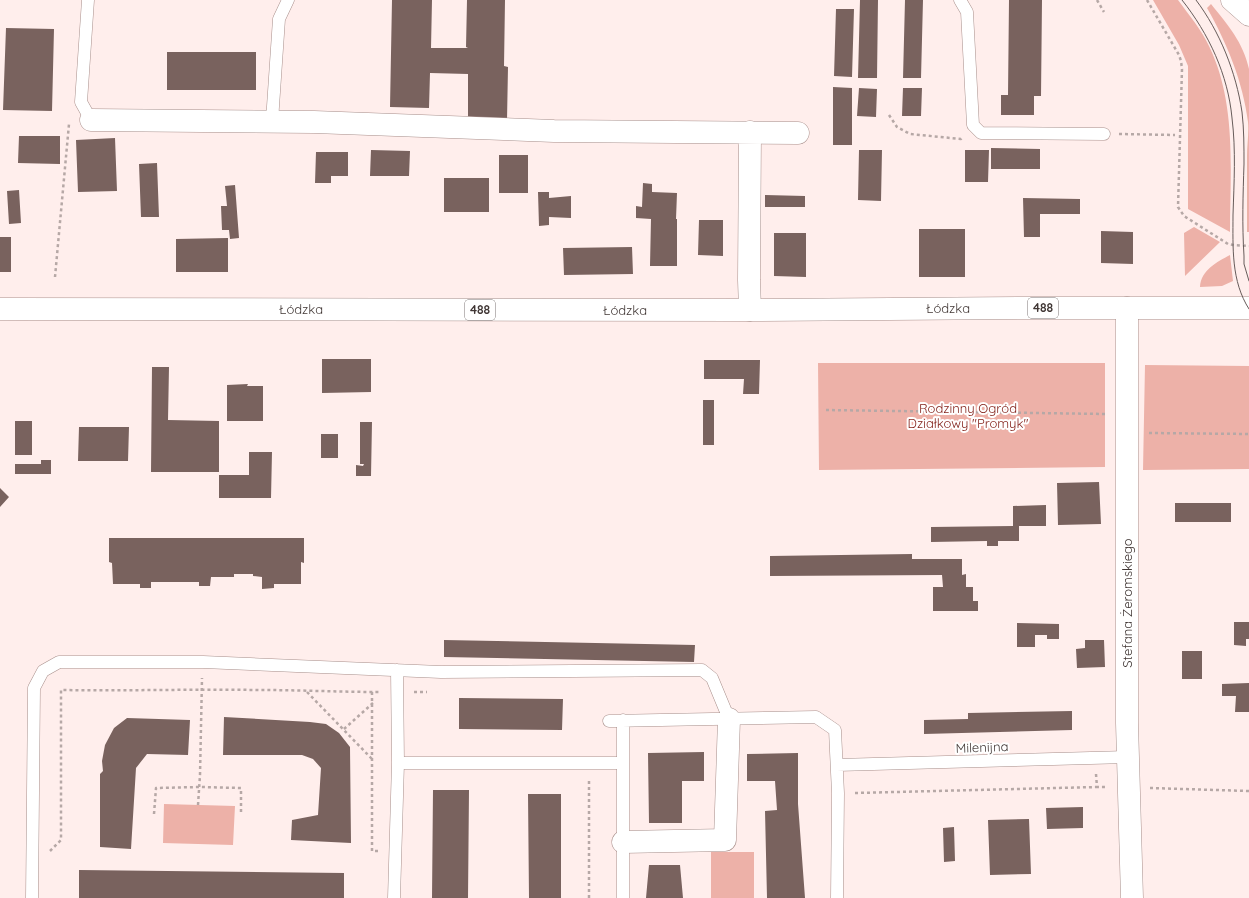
<svg xmlns="http://www.w3.org/2000/svg" width="1249" height="898" font-family="Quicksand,sans-serif">
<rect width="100%" height="100%" fill="#ffeeec"/>
<path fill="#edb1a8" d="M1153 0H1178C1189 15 1201 29 1209 46 1237 104 1230 170 1230 232L1188 209V66L1179 45Z
M1211 4C1228 25 1243 42 1249 69V232H1247C1247 207 1247 181 1247 156 1247 145 1249 133 1248 122 1243 82 1227 43 1207 8Z
M1194 227 1220 242 1185 276 1184 233Z
M1230 255 1233 281 1222 286 1200 287C1201 270 1217 262 1230 255Z
M818 363H1105V467L819 470Z
M1145 365 1249 366V469L1143 470Z
M164 804 235 806 233 845 163 843Z
M711 852H754V898H711Z"/>
<path fill="#79625e" d="M392 0H432L431 48H468L466 47 467 0H505L504 66 508 67 507 120H468V74L430 73 429 108 390 107Z
M860 0H878L877 78H858Z
M905 0H923L921 78H903Z
M1009 0H1042L1041 96H1034V115H1001V95H1008Z
M836 9H854L852 77 834 76Z
M6 28 54 29 52 111 3 110Z
M167 52H256V90H167Z
M833 87 852 88V145H833Z
M859 88 877 89 876 117 857 116Z
M903 88H922L921 116H902Z
M19 136H60V164L18 163Z
M115 138 117 191 78 192 76 140Z
M991 148 1040 149V169H991Z
M371 150 410 151 409 176H370Z
M859 150H882L881 201 858 200Z
M965 150H989L988 182H965Z
M316 152H348V176H331V183H315Z
M499 155H528V193H499Z
M157 163 159 217H141L139 164Z
M444 178H489V212H444Z
M643 183 652 184V192L677 193 676 219H677V266H650L651 219 636 218V206L642 207Z
M235 185 239 238 230 239 229 230H222L221 206H227L225 186Z
M19 190 21 223 9 224 7 191Z
M538 192H549V198L571 196V218L549 217V225L539 226Z
M765 195 805 196V207H765Z
M1023 198 1080 199V214H1040V207V237H1024Z
M699 220H723V256L698 255Z
M919 229H965V277H919Z
M1101 231 1133 232V264L1101 263Z
M774 233H806V277L774 276Z
M0 237H11V272H0Z
M228 238V272H176V239Z
M632 247 633 274 564 275 563 248Z
M322 359H371V392L322 393Z
M704 360H760L759 394H743L744 379H704Z
M152 367H169L168 420 219 421V472H151Z
M248 384 247 386H263V421H227V385Z
M703 400H714V445H703Z
M15 421H32V455H15Z
M360 422H372L371 476H356V465L363 466 364 464H360Z
M79 427H129L128 461H78Z
M321 434H338V458H321Z
M249 452H272L271 498H219V475H249Z
M41 460H51V474H15V464H41Z
M1099 482 1101 524 1058 525 1057 483Z
M0 488 9 497 0 507Z
M1175 503H1231V522H1175Z
M1046 505V526H1019V541H998V546H987V541L931 542V527L1013 526V506Z
M109 538H304V563L301 562V584H274V588L262 589V577L253 576V574H234V577H211L210 586H199V582H151V588H140V584H113L112 563 109 562Z
M912 554V559H962V575L966 574V587H973V601H978V611H933V587H943L942 575 770 576V556Z
M1234 622H1249V639H1246V646L1234 645Z
M1017 623 1059 624V639H1047V635H1035V647H1017Z
M444 640 695 645 694 662 444 657Z
M1085 640H1104L1105 667 1077 668 1076 649 1085 648Z
M1182 651H1202V679H1182Z
M1249 683V712H1235L1236 696H1222V684Z
M459 698 563 699 562 730 459 729Z
M1072 711V730L924 734V720L968 719V713Z
M224 717 310 722 326 724 339 733 350 747 351 843 291 840 292 820 318 815 321 768 313 759 302 755H223Z
M127 718 190 720 188 755 147 754 136 768 131 849 100 847V774L103 771 102 761 105 745 114 728Z
M704 752V781H682V823H649L648 753Z
M798 753V804L805 898H767L765 811 777 810 775 781H747V754Z
M433 790H469L468 898H432Z
M528 794H561V898H529Z
M1083 807V828L1047 829 1046 808Z
M1029 819 1031 874 990 875 988 820Z
M954 827 955 861 944 862 943 828Z
M649 865H680L683 898H646Z
M79 870 344 873V898H79Z"/>
<g fill="none" stroke-linecap="round" stroke-linejoin="round">
<g stroke="#a88f8b" stroke-width="13">
<path id="lane" d="M88 0 81 102 91 120
M960 0 967 12 973 125 981 133 1104 134
M272 121 279 19 288 0
M623 720V898
M609 721 816 717 835 730 838 793 837 898
M398 763H623
M837 765 1128 757
M32 898 34 688 43 671 59 662H203L441 672 702 670 712 678 729 719
M394 898 398 763 397 670"/>
</g>
<g stroke="#a88f8b" stroke-width="23">
<path id="street" d="M91 120 314 122 554 131 798 133
M750 132 749 280 750 310
M1127 308V723L1132 898
M623 842 725 840 729 719"/>
</g>
<g stroke="#a88f8b" stroke-width="23">
<path id="secondary" d="M1232 0 1249 15"/>
</g>
<g stroke="#a88f8b" stroke-width="23">
<path id="primary" d="M0 309 750 310 1027 308H1249"/>
</g>
<path stroke="#b6a8a6" stroke-width="2.5" stroke-dasharray="3 3" stroke-linecap="butt" d="M1097 0 1104 12
M1147 0 1179 55 1181 61 1182 69 1178 207 1184 216 1228 244 1233 245 1249 246
M889 115 897 127 910 134 961 139 962 137
M1119 134 1175 135
M55 277 69 124
M826 410 1106 414
M1149 433 1249 434
M307 692 372 759
M372 692V851H378
M414 692H427
M344 729 373 703
M1096 774 1097 787H1107
M1150 788 1249 791
M855 793 1097 787
M198 805 200 775 202 678
M154 814 156 788 200 787 241 788V812
M50 851 61 840V690C127 691 193 689 259 690 299 690 340 692 381 692
M589 898V779"/>
<use href="#lane" stroke="#fff" stroke-width="12"/>
<use href="#street" stroke="#fff" stroke-width="22"/>
<use href="#secondary" stroke="#fff" stroke-width="22"/>
<use href="#primary" stroke="#fff" stroke-width="22"/>
<path stroke="#675c5a" stroke-width="1" d="M1182 0C1209 34 1228 75 1232 118 1236 150 1234 183 1233 215 1233 248 1231 281 1249 309
M1196 0C1220 32 1236 72 1242 112 1244 129 1244 147 1244 164 1243 194 1242 225 1244 256V264L1249 281"/>
</g>
<g text-anchor="middle" stroke-width="4" stroke-linejoin="round" paint-order="stroke">
<g fill="#fff" stroke="#7a7372" stroke-width="1">
<rect x="1028" y="298" width="30" height="20" rx="3"/>
<rect x="465" y="300" width="30" height="20" rx="3"/>
</g>
<g font-size="12" font-weight="bold" fill="#413735">
<text x="1043" y="312">488</text>
<text x="480" y="314">488</text>
</g>
<g font-size="13" fill="#413735" stroke="#fff">
<text x="948" y="313">Łódzka</text>
<text x="301" y="314">Łódzka</text>
<text x="625" y="315">Łódzka</text>
<text transform="translate(1127 603) rotate(-90)" y="5">Stefana Żeromskiego</text>
<text transform="translate(982 747) rotate(-2)" y="5">Milenijna</text>
</g>
<g font-size="13" fill="#85241d" stroke="#fff">
<text x="968" y="413">Rodzinny Ogród<tspan x="968" dy="15">Działkowy "Promyk"</tspan></text>
</g>
</g>
</svg>
